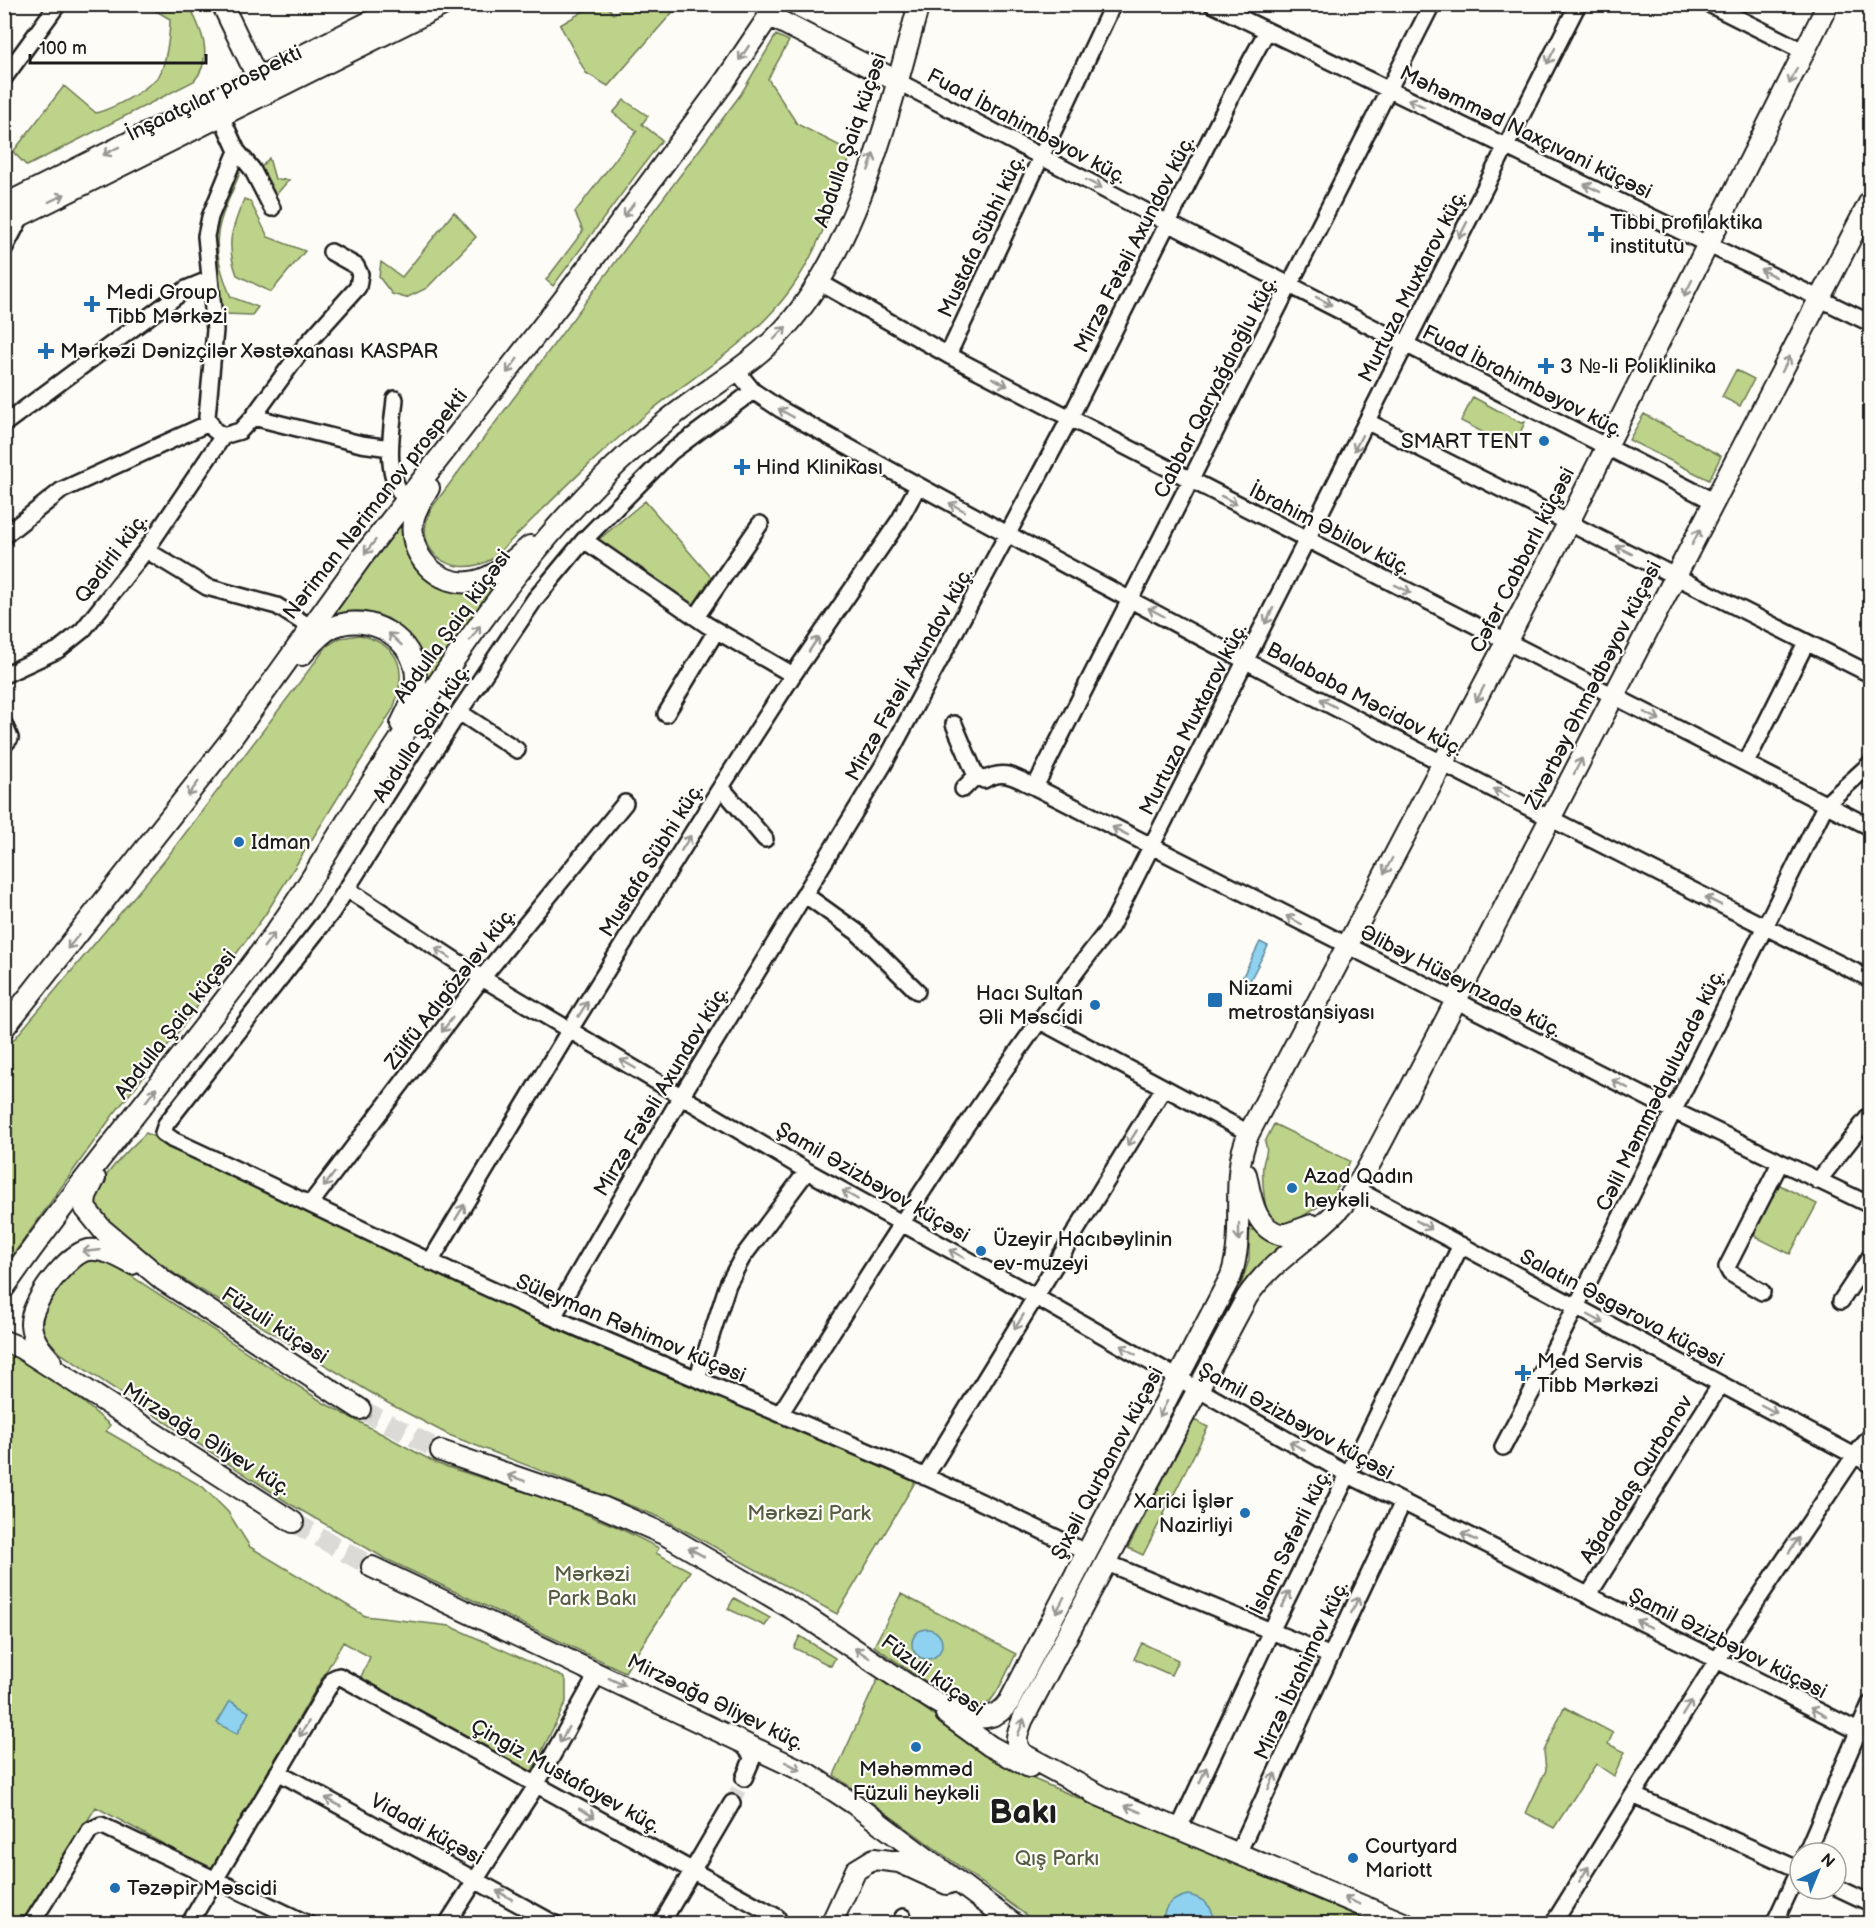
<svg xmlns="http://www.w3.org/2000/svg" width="1875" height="1928" font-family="'Balsamiq Sans',sans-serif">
<rect width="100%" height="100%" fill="#fdfcf7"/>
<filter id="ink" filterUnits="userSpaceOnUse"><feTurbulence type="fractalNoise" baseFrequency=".0167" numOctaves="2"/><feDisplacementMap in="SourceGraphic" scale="12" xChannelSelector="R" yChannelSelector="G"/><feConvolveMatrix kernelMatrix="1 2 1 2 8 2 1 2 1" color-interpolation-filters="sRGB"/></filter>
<g filter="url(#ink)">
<path fill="#bdd38a" stroke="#6c7853" stroke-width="1.5" d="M146 5H189C201 29 215 57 194 81L27 166 13 152 64 86 96 113C117 107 141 93 157 78 166 68 170 33 170 19Z
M594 5H607L613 14 629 5H679L608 86 586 73 560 25Z
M776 35 789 41 768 79 797 124 852 152C835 198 820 249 791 289 752 343 698 372 648 413 592 458 544 509 492 559 452 582 407 549 433 506L741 94Z
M624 100 648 116 642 124 662 140 553 286 546 280 583 231 575 212 637 131 613 113Z
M269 158 275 179 289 180 274 197 258 171Z
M235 166 240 173C217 227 207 240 231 297L258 307 252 315 224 314 219 300 210 231Z
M244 199 250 201 268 237 305 251 271 292 237 275C225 243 232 229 244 199Z
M454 212 476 237 427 288 406 298 392 294 379 277 381 262 402 277Z
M1736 370 1754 379 1740 406 1722 397Z
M1473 397 1521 423 1525 422 1513 448 1461 421Z
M1644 414 1721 456 1709 480 1629 440Z
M645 501 712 578 691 610 597 541Z
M405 514C401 537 404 552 419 570L502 580 422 694C422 683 423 671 421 661 415 628 373 602 341 614 334 616 327 621 320 625Z
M360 635C403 646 407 672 393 709L265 915 171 1042 113 1115 5 1266V1050L165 860 327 646 340 638Z
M1274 1124 1350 1161 1331 1199 1283 1228 1267 1216C1265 1200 1261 1181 1263 1166 1264 1155 1269 1153 1265 1142Z
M146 1133 917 1479 837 1614 662 1518 449 1435 388 1403 178 1276 122 1235 94 1207C94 1180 128 1151 146 1133Z
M1774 1182 1817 1204 1790 1254 1748 1233Z
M1250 1214C1259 1236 1267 1244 1292 1241L1270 1255 1240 1287 1249 1260Z
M93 1260 110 1262 324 1403 438 1464 551 1500 617 1527 659 1548 656 1553 690 1571 625 1672 386 1559 290 1504 60 1353 42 1332 44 1311 54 1295 75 1267 83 1261Z
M4 1348 76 1396 110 1425 106 1431 203 1487 228 1512 250 1547 365 1616 450 1626 563 1677 566 1681V1702L529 1777 359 1681 370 1657 343 1642 211 1870 96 1807 23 1923H5Z
M1194 1420 1208 1427 1143 1555 1128 1548Z
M901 1594 1016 1654C1010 1665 997 1697 988 1703 968 1717 894 1659 874 1646Z
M734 1598 770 1618 765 1626 728 1609Z
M800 1636 835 1658 831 1666 794 1648Z
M1142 1643 1178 1660 1171 1675 1134 1659Z
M879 1676 991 1756 1017 1772 1374 1923H1037L834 1775Z
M1564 1707 1613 1733 1608 1744 1625 1752 1614 1776 1596 1764 1554 1828 1526 1813 1546 1770 1544 1751Z"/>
<path fill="#8ed2f0" stroke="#60899b" stroke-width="1.5" d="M1260 942 1268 946 1247 986 1240 982Z
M912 1644a15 15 0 1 1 30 0a15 15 0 1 1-30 0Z
M230 1701 249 1712 237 1734 217 1723Z
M1188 1895C1203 1898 1215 1907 1214 1923H1163C1162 1907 1173 1898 1188 1895Z"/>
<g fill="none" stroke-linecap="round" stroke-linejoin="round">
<path stroke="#dbdad6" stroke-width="15" stroke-dasharray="15 8" stroke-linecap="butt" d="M732 1803 744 1778
M777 1917 789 1924"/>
<path stroke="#dbdad6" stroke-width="20" stroke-dasharray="20 10" stroke-linecap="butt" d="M360 1409 441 1451
M293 1522 372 1567"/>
<g stroke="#1c1c1c" stroke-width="20">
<path id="minor" d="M1212 4 1870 323
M1709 4 1805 52
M4 78 58 4
M897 81 1168 223 1715 502
M221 116 237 151 252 169 272 208
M237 151 210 217 206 236 215 330 207 417 214 430 223 436 240 431 253 417 304 347 358 287 360 274 356 266 331 252
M4 249 22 215
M819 282 948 355 1070 418 1870 827
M948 355 1113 4
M736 370 753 391 780 409C1138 609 1503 797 1870 979
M753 391 671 452 584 540 535 599 459 712 332 912 166 1124 163 1133 173 1140C300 1198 424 1261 552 1317 730 1395 913 1465 1087 1553
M395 399C392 433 382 472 406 501
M253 417 361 444 390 448
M1368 422 1870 674
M4 424 186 289 208 280
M4 536 62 490 209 423
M584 540 707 625 793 675
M146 550 207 587 277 606 310 627
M696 617 760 524
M4 675 58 650 83 630 146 550 223 436
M459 712 517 750
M666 714 716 631
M4 724 10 738 4 745
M954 724 976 776 984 780C1005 768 1015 778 1035 787L1672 1110 1870 1205
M1746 763 1806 643
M721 787 765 839
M1035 787 1432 4
M963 789 976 776
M347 889 482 978 807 1171 1034 1296 1347 1474 1870 1737
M804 894 857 932 917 991
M1038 1020 1249 1133
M1818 1181 1870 1115
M1354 1188 1870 1464
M311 1203 482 978 625 803
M430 1262 569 1031 721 787 793 675 899 521 918 486
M1762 1292 1730 1273 1727 1267 1780 1163
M1841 1301 1870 1257
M553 1317 682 1095 884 764 1070 418 1233 93 1267 31
M697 1379 728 1284 742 1258 807 1171
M780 1414C885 1248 989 1081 1111 926L1578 4
M1503 1447 1575 1309 1826 804 1870 764
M925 1477 1163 1089
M1105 1562 1331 1656
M1588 1596 1720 1385
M742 1743 753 1757 744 1778
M278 1772 555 1924
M1633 1795 1800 1870
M1179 1828 1271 1631 1461 1245
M1238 1853 1402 1504
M1806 1853 1870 1704
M1836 1887 1870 1903
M31 1924 90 1830 101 1825 308 1924
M189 1924 334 1678 339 1676 777 1917
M447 1924 532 1792 592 1684 593 1676 582 1668
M661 1924 732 1803
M900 1924 903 1917
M1553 1924 1717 1660 1855 1455 1870 1437
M1774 1924 1800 1868"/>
</g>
<g stroke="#1c1c1c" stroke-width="24">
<path id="major" d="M222 4 263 89
M770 16 897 81
M4 205 405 4
M4 224 445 4
M429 488C424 497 417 506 414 517 405 553 438 590 476 581 497 576 514 559 530 546
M302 655C311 645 320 633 333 627 369 611 417 639 416 680 416 696 407 711 401 724
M4 1028 229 742 362 557 563 300 725 81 777 4
M1246 1174C1251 1198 1255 1231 1284 1235L1312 1225
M95 1178 86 1196 85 1208 102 1229 164 1281 360 1409
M4 1288C90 1165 189 1052 277 930 310 884 337 835 368 788 414 717 463 644 515 577 560 520 608 468 665 422 704 390 751 366 785 328 858 247 890 108 919 4
M4 1341 21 1348 293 1522
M51 1361C41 1350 32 1339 31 1324 30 1303 67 1254 88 1250 104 1248 119 1257 132 1264
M441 1451 600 1506 666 1535 808 1618 920 1693
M372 1567 807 1773 854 1804 1014 1924
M911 1686C936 1702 984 1738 1009 1702L1231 1276C1247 1229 1228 1178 1249 1133L1569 522 1828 4
M946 1714 990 1746 1029 1767
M1093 1793 1406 1924
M1103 1797 1023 1754C1012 1743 1018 1732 1023 1719L1247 1297C1271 1261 1309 1241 1339 1209 1365 1181 1387 1129 1407 1095L1870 201
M831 1924 856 1870 874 1859 899 1862 947 1884"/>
</g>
<use href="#minor" stroke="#fdfcf7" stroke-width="15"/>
<use href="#major" stroke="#fdfcf7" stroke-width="20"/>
</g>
<defs><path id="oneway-shaft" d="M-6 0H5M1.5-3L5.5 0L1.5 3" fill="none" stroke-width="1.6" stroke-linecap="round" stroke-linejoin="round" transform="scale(1.5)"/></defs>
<g stroke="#989794">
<use href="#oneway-shaft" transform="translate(744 53) rotate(124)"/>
<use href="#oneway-shaft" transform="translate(1551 56) rotate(117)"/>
<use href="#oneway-shaft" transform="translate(1793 76) rotate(116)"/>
<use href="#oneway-shaft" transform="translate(1416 103) rotate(-154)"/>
<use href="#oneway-shaft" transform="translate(111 151) rotate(153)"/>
<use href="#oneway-shaft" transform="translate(871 162) rotate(-72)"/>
<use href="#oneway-shaft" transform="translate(1094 184) rotate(27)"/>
<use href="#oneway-shaft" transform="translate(1592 188) rotate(-154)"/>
<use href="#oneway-shaft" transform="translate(57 198) rotate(-26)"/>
<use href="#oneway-shaft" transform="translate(629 210) rotate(127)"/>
<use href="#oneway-shaft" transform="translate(1463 230) rotate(117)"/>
<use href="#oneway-shaft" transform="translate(1768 273) rotate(-153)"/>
<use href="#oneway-shaft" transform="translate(1688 288) rotate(117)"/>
<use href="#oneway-shaft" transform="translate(1324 301) rotate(27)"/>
<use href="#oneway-shaft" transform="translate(780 333) rotate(-46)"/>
<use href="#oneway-shaft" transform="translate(1786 364) rotate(-63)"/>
<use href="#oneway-shaft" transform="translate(512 366) rotate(127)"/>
<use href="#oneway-shaft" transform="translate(1000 382) rotate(27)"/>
<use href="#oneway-shaft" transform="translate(786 413) rotate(-150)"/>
<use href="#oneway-shaft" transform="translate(1358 443) rotate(117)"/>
<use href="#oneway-shaft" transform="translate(1229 500) rotate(27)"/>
<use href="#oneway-shaft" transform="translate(957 507) rotate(-152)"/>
<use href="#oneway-shaft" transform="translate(1696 537) rotate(-63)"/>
<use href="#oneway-shaft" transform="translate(370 547) rotate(128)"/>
<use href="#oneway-shaft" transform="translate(1624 550) rotate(-153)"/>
<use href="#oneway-shaft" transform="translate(1403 589) rotate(27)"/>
<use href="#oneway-shaft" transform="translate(1156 612) rotate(-152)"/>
<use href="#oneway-shaft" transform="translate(1269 616) rotate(117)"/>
<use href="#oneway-shaft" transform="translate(475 633) rotate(-55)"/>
<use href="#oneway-shaft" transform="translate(395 639) rotate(-137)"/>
<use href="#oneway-shaft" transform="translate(814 644) rotate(-56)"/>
<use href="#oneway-shaft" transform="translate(1480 694) rotate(118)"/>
<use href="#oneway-shaft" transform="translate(1328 703) rotate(-152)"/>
<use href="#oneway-shaft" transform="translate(1652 716) rotate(26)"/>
<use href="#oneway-shaft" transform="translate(1578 766) rotate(-63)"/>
<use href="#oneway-shaft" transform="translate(193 789) rotate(127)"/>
<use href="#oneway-shaft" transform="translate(1501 793) rotate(-153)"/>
<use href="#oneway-shaft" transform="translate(1120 831) rotate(-153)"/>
<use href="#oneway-shaft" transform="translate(686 843) rotate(-58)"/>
<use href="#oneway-shaft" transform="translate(1388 866) rotate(118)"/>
<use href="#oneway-shaft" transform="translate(1713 901) rotate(-153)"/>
<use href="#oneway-shaft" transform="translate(1294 920) rotate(-152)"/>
<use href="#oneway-shaft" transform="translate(269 940) rotate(-54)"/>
<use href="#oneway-shaft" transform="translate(73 942) rotate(129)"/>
<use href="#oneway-shaft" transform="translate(443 953) rotate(-147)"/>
<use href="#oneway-shaft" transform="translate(583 1009) rotate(-58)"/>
<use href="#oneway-shaft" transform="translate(447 1025) rotate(127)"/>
<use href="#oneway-shaft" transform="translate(628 1064) rotate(-150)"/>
<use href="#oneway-shaft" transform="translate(1620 1084) rotate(-153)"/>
<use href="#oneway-shaft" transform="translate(151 1095) rotate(-52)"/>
<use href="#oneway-shaft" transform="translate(1132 1138) rotate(122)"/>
<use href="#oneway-shaft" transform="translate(329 1180) rotate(127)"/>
<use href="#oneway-shaft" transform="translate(850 1195) rotate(-150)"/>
<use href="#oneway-shaft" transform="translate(460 1212) rotate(-59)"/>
<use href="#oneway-shaft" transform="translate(1424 1225) rotate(30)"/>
<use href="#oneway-shaft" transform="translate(1239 1232) rotate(90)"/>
<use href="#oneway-shaft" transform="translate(91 1251) rotate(175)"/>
<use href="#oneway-shaft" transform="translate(957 1254) rotate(-152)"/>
<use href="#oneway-shaft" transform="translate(1596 1319) rotate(28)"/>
<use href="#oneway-shaft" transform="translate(1019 1322) rotate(121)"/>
<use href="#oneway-shaft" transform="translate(1128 1350) rotate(-150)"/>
<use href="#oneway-shaft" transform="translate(1163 1409) rotate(118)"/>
<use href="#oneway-shaft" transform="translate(1769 1409) rotate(28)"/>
<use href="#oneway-shaft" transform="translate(1297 1446) rotate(-150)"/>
<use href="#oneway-shaft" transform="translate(516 1478) rotate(-161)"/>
<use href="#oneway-shaft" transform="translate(1469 1537) rotate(-154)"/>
<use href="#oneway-shaft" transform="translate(1794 1545) rotate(-56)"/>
<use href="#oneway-shaft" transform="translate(696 1552) rotate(-151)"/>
<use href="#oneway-shaft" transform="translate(1286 1599) rotate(-64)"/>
<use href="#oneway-shaft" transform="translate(1060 1605) rotate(118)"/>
<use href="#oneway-shaft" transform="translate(1355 1605) rotate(-65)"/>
<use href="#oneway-shaft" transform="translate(1644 1624) rotate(-154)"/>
<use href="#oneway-shaft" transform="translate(862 1653) rotate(-147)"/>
<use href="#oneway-shaft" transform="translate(617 1682) rotate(25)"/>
<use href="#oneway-shaft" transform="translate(1687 1708) rotate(-58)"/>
<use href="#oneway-shaft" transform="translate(1818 1712) rotate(-153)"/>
<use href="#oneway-shaft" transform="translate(1021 1727) rotate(-69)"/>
<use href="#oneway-shaft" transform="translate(304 1729) rotate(121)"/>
<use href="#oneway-shaft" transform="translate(564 1735) rotate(119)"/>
<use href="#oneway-shaft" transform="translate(793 1766) rotate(27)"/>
<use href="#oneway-shaft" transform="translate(1203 1775) rotate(-66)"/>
<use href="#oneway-shaft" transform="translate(1272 1781) rotate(-65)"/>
<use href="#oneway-shaft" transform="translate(333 1802) rotate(-151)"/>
<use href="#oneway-shaft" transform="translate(1133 1809) rotate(-157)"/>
<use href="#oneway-shaft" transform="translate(587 1813) rotate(29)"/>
<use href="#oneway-shaft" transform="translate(1584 1874) rotate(-58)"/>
<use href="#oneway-shaft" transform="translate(504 1895) rotate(-151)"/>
<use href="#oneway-shaft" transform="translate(1352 1901) rotate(-157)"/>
</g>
</g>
<g fill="#1f6fb2" stroke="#fdfcf7" stroke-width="2">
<path d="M1593 225h6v6h6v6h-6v6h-6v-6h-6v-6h6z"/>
<path d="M89 295h6v6h6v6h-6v6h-6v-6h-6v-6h6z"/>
<path d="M43 342h6v6h6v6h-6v6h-6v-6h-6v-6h6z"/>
<path d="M1543 357h6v6h6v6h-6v6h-6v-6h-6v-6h6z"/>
<circle cx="1544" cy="441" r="6"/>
<path d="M739 458h6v6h6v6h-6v6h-6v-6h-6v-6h6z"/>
<circle cx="239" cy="842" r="6"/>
<rect x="1207" y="992" width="16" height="16" rx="3"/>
<circle cx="1095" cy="1005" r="6"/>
<circle cx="1292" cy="1188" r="6"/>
<circle cx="981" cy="1251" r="6"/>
<path d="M1520 1364h6v6h6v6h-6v6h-6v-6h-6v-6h6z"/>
<circle cx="1245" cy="1513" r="6"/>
<circle cx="916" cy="1747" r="6"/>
<circle cx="1353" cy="1858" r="6"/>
<circle cx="115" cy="1888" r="6"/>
</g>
<g text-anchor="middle" stroke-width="4.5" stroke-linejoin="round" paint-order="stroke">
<g font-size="21" fill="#1c1c1c" stroke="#fdfcf7">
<text transform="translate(214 93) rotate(-26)" y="7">İnşaatçılar prospekti</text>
<text transform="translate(1027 126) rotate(28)" y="7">Fuad İbrahimbəyov küç.</text>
<text transform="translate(1526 132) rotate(26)" y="7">Məhəmməd Naxçıvani küçəsi</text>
<text transform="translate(850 140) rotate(-71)" y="7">Abdulla Şaiq küçəsi</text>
<text transform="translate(981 236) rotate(-65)" y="7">Mustafa Sübhi küç.</text>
<text transform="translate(1134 244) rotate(-63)" y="7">Mirzə Fətəli Axundov küç.</text>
<text transform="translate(1412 286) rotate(-63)" y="7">Murtuza Muxtarov küç.</text>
<text transform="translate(1523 381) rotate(27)" y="7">Fuad İbrahimbəyov küç.</text>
<text transform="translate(1215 387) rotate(-63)" y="7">Cabbar Qaryağdıoğlu küç.</text>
<text transform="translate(375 504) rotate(-52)" y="7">Nəriman Nərimanov prospekti</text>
<text transform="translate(1330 529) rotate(27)" y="7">İbrahim Əbilov küç.</text>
<text transform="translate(111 558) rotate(-53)" y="7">Qədirli küç.</text>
<text transform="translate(1522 560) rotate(-63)" y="7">Cəfər Cabbarlı küçəsi</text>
<text transform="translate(452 626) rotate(-54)" y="7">Abdulla Şaiq küçəsi</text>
<text transform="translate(909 674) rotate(-61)" y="7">Mirzə Fətəli Axundov küç.</text>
<text transform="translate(1593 685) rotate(-63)" y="7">Zivərbəy Əhmədbəyov küçəsi</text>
<text transform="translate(1365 699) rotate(28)" y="7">Balababa Məcidov küç.</text>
<text transform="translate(1193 719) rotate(-63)" y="7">Murtuza Muxtarov küç.</text>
<text transform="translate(421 733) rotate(-57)" y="7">Abdulla Şaiq küç.</text>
<text transform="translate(651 860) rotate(-58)" y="7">Mustafa Sübhi küç.</text>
<text transform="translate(1461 981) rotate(27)" y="7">Əlibəy Hüseynzadə küç.</text>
<text transform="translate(450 988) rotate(-52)" y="7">Zülfü Adıgözələv küç.</text>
<text transform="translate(175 1024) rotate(-52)" y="7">Abdulla Şaiq küçəsi</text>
<text transform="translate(1660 1090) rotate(-64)" y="7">Cəlil Məmmədquluzadə küç.</text>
<text transform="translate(661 1091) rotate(-59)" y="7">Mirzə Fətəli Axundov küç.</text>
<text transform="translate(873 1182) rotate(30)" y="7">Şamil Əzizbəyov küçəsi</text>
<text transform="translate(1622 1308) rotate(28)" y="7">Salatın Əsgərova küçəsi</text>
<text transform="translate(275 1325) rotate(33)" y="7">Füzuli küçəsi</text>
<text transform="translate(631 1328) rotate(23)" y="7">Süleyman Rəhimov küçəsi</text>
<text transform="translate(1296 1421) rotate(29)" y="7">Şamil Əzizbəyov küçəsi</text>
<text transform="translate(207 1439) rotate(32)" y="7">Mirzəağa Əliyev küç.</text>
<text transform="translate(1107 1463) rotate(-62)" y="7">Şıxəli Qurbanov küçəsi</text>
<text transform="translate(1636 1479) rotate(-58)" y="7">Ağadadaş Qurbanov</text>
<text transform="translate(1290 1542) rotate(-64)" y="7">İslam Səfərli küç.</text>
<text transform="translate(1728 1643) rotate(27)" y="7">Şamil Əzizbəyov küçəsi</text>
<text transform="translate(1301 1670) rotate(-65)" y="7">Mirzə İbrahimov küç.</text>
<text transform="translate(933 1675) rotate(36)" y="7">Füzuli küçəsi</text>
<text transform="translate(716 1702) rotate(26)" y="7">Mirzəağa Əliyev küç.</text>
<text transform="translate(566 1776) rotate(29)" y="7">Çingiz Mustafayev küç.</text>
<text transform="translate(427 1829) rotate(29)" y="7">Vidadi küçəsi</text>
</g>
<g font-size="21" fill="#1c1c1c" stroke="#fdfcf7" text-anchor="start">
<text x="1610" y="229">Tibbi profilaktika<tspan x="1610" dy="24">institutu</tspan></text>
<text x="106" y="299">Medi Group<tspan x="106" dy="24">Tibb Mərkəzi</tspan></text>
<text x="60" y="358">Mərkəzi Dənizçilər Xəstəxanası KASPAR</text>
<text x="1560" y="373">3 №-li Poliklinika</text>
<text x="1532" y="448" text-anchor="end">SMART TENT</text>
<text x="756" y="474">Hind Klinikası</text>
<text x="251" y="849">Idman</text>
<text x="1228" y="995">Nizami<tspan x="1228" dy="24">metrostansiyası</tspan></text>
<text x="1083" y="1000" text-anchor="end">Hacı Sultan<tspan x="1083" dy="24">Əli Məscidi</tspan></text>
<text x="1304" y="1183">Azad Qadın<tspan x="1304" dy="24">heykəli</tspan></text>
<text x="993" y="1246">Üzeyir Hacıbəylinin<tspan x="993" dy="24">ev-muzeyi</tspan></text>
<text x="1537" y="1368">Med Servis<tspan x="1537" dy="24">Tibb Mərkəzi</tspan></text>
<text x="1233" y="1508" text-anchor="end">Xarici İşlər<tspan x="1233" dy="24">Nazirliyi</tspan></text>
<text x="916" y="1776" text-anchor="middle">Məhəmməd<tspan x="916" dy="24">Füzuli heykəli</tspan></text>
<text x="1365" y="1853">Courtyard<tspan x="1365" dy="24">Mariott</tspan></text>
<text x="127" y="1895">Təzəpir Məscidi</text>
</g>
<g font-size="21" fill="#545c42" stroke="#fdfcf7">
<text x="809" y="1520">Mərkəzi Park</text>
<text x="592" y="1581">Mərkəzi<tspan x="592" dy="24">Park Bakı</tspan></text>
<text x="1057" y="1865">Qış Parkı</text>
</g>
<g font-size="33" font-weight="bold" fill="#1c1c1c" stroke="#fdfcf7">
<text x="1023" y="1823">Bakı</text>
</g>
</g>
<rect width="1875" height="1928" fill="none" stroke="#fdfcf7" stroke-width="24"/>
<rect x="12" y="12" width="1851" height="1904" fill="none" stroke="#1c1c1c" stroke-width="2" filter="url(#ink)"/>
<g transform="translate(1818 1871) rotate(43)"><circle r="28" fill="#fdfcf7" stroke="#a3a29f" stroke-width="1.5"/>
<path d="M0-4.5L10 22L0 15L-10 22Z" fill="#1f6fb2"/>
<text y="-9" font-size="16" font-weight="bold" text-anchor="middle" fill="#1c1c1c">N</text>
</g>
<path d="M30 54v9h176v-9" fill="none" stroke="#1c1c1c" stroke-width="3"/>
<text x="39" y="54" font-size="18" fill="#1c1c1c" stroke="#fdfcf7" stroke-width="4.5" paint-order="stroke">100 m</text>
</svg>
